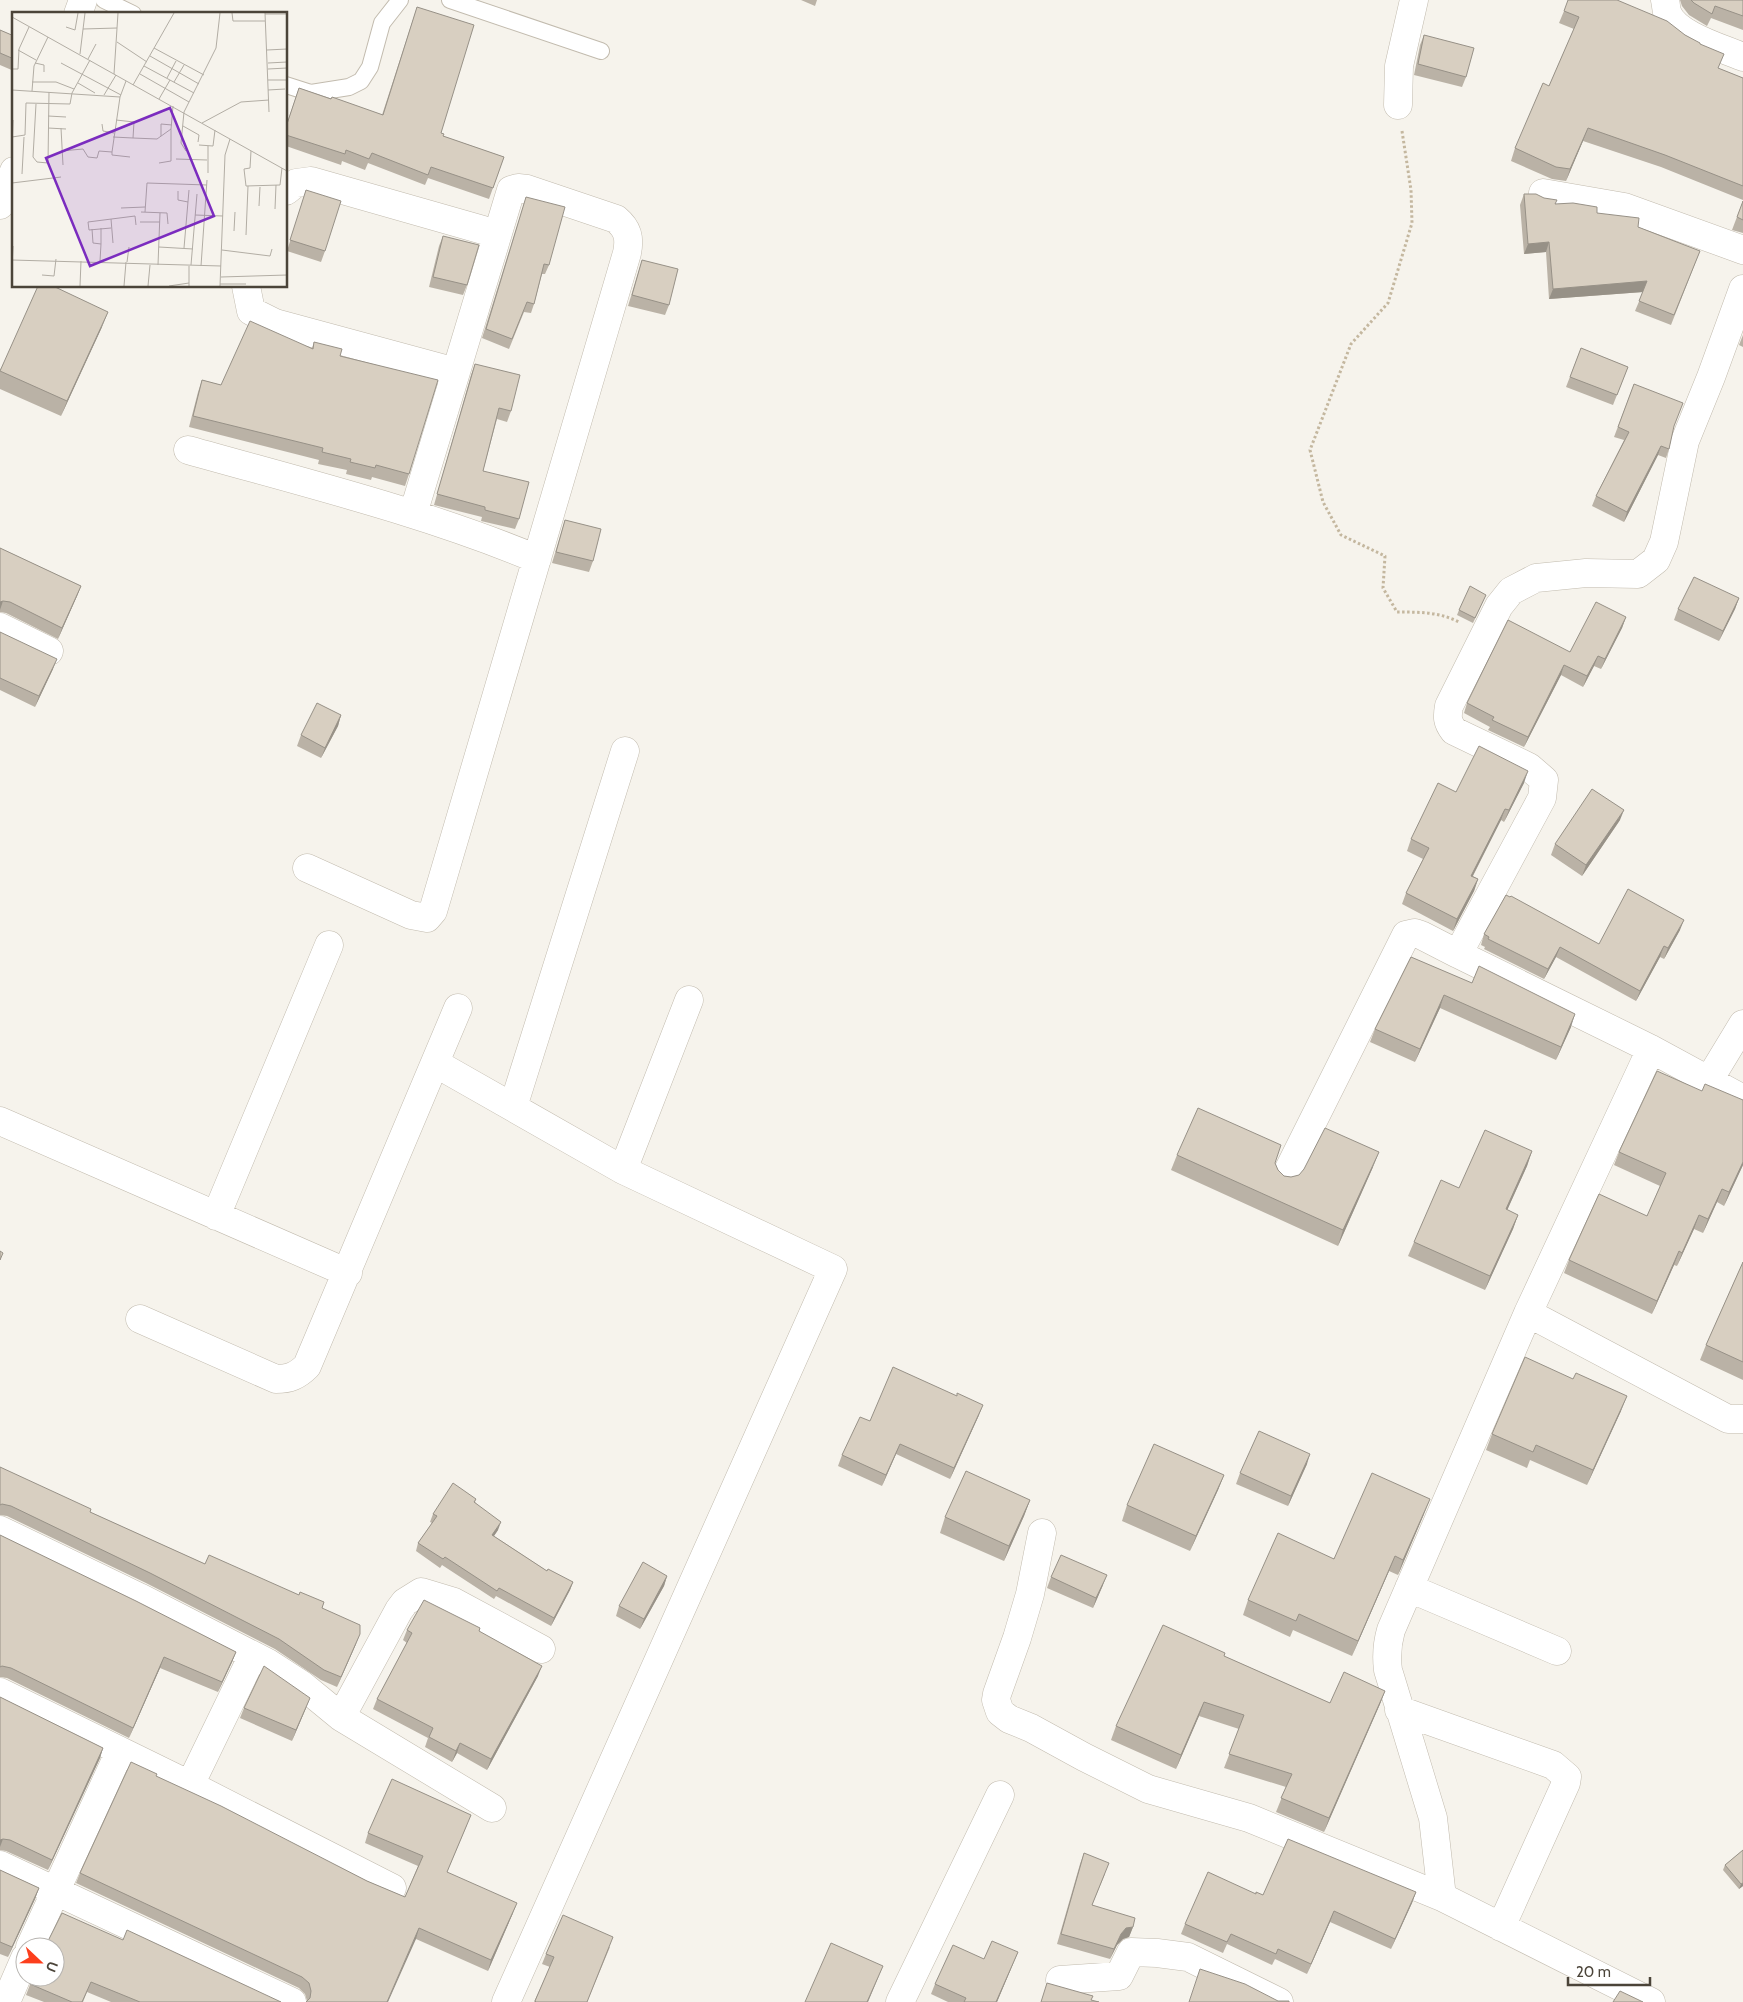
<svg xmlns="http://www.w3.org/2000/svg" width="1743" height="2002" font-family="Cabin,sans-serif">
<rect width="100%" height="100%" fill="#f6f3ec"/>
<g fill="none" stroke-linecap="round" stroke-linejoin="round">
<g stroke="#c2bbae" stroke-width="18">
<path id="lane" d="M104 0 133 14
M450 0 601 51
M286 85 311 93 349 87 361 81 370 67 382 23 400 0"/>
</g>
<g stroke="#c2bbae" stroke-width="29">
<path id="street" d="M1665 0C1666 4 1666 8 1667 12 1675 35 1722 48 1743 57
M78 14 83 0
M1398 105 1399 66 1414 0
M286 191 296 183 311 181 497 234
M1543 193 1624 207 1743 250
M0 205 14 171
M246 286 251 311 275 323 456 372
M1743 289 1711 377 1685 441 1664 542 1656 560 1638 574 1586 573 1536 578 1511 591 1499 606 1449 706C1447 717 1447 722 1454 731L1529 767 1544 780 1542 798 1458 954 1651 1049 1743 1099
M188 450C305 483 424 512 537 559
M0 627 49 651
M307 868 411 915 427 918 433 911 627 253C630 238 628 229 616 219L527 189 518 188 511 190 413 514
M1651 1049 1528 1313 1728 1419H1743
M435 1063 623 1170 833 1269 506 2002
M1709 1080 1743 1024
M513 1107 625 751
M0 1121 348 1273
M623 1170 689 1000
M1285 1177 1406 935 1415 933 1421 935 1458 954
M216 1216 329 945
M1528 1313 1391 1630C1387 1644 1386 1655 1388 1670L1433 1818 1442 1897 1651 2002
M140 1319 276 1379C289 1379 297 1376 307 1366L458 1008
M0 1530 139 1597 268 1663 302 1685 341 1717 492 1808
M1042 1533 1030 1594 1017 1638 997 1694 996 1700 1000 1712 1009 1719 1031 1728 1084 1757 1148 1789 1249 1818 1442 1897
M1409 1588 1557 1651
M0 1692 190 1785 392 1888
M1399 1710 1553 1765 1567 1777 1566 1783 1501 1927
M341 1717 399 1610 405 1602 421 1592 454 1602 541 1649
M190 1785 253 1655
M0 1865 292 2002
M30 1947 120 1751
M1060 1980 1119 1976 1131 1952 1157 1953 1188 1957 1279 2002
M6 2002 25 1958
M900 2002 1000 1795"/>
</g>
<path stroke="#c4b79f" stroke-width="3" stroke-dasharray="2.5 2.5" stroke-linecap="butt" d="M1402 131 1411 190 1412 223 1388 303 1351 344 1310 450 1323 502 1341 535 1385 556 1383 588 1397 612C1418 612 1440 612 1459 622"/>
<use href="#lane" stroke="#fff" stroke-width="16"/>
<use href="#street" stroke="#fff" stroke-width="28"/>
</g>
<path fill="#bab2a6" d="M801 0H817L815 6Z
M1680 0H1743V30L1711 18 1707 26 1689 15 1682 6Z
M417 7 441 133 443 136 504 157 489 199 428 178 425 185 368 163 365 170 342 161 341 165 286 146V126L299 88 382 115Z
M1564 11 1685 35 1700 44 1718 68 1743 78V200L1661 167 1583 141 1566 181 1552 179 1511 161 1515 148 1549 86 1574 29 1559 23Z
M0 30 14 36V71L0 65Z
M1424 35 1466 77 1462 87 1414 75 1420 45Z
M306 190 325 251 321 262 287 251Z
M1524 194 1556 204 1597 213 1638 227 1700 251 1671 325 1635 311 1643 292 1549 299 1546 252 1524 254 1520 205Z
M526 197 549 265 545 274H542L534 304 531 313 524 312 509 349 482 338Z
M1743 201V233L1732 230Z
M443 236 467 285 463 295 429 287 439 246Z
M642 260 669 305 665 315 628 306Z
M102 327 61 416 0 389V369Z
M1743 335V347L1739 345Z
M314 342 340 356 409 474 405 486 372 477 371 480 346 474 347 470 318 464 319 460 189 427 198 392 202 380 221 385 312 348Z
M1581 348 1628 367 1613 405 1566 387Z
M475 364 511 411 507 422 497 419 483 471 519 519 515 529 481 521 482 517 434 505 471 375Z
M1634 384 1673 428 1669 449 1666 458 1658 455 1624 522 1592 506 1596 496 1624 440 1614 437Z
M565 520 593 561 589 572 552 563Z
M0 548 81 586 77 596 58 639 6 613 0 612Z
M1486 595 1473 623 1457 615 1459 610Z
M1739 598 1735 609 1719 641 1674 620 1678 609Z
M1626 617 1622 628 1601 669 1594 666 1583 687 1561 675 1524 747 1488 730 1490 727 1464 713 1467 703 1570 652Z
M0 632 53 669 35 707 0 690Z
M341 715 338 726 321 758 297 746 301 735Z
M1524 783 1504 822 1501 820 1473 876 1478 879 1474 891 1453 931 1402 904 1406 893 1423 859 1407 851 1411 839 1456 792Z
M1620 820 1582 876 1551 855 1555 844Z
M1680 930 1664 959 1660 957 1636 1001 1556 957 1544 979 1484 949 1485 947 1481 945 1484 934 1599 944Z
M1411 957 1571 1027 1556 1060 1440 1008 1415 1062 1370 1042 1375 1029Z
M1702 1091 1743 1100V1165L1724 1206 1717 1202 1703 1233 1694 1229 1677 1266 1674 1265 1652 1314 1564 1273 1569 1260 1647 1216 1660 1186 1614 1165 1619 1152Z
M1532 1151 1527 1166 1507 1210 1518 1215 1513 1229 1485 1290 1408 1256 1414 1242 1459 1188Z
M1177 1155 1275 1163 1278 1170 1284 1176 1291 1177 1373 1167 1338 1246 1171 1170Z
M1743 1262V1380L1700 1360 1706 1345Z
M957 1396 979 1415 950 1479 896 1454 882 1486 838 1466 842 1455 870 1421Z
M1621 1411 1587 1485 1530 1460 1527 1468 1486 1450 1492 1434Z
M1307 1464 1288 1506 1236 1484 1240 1473Z
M0 1467 90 1512 205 1564 299 1595 324 1602 322 1608 356 1644 337 1687 321 1680 275 1649 146 1583 7 1516 0 1515Z
M1224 1475 1218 1490 1190 1551 1122 1521 1127 1505Z
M476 1499 475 1502 498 1530 494 1536 547 1571 573 1582 570 1590 551 1626 496 1596 494 1599 442 1565 440 1568 416 1551 418 1543 432 1523 430 1522 433 1514Z
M1030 1500 1024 1516 1004 1561 940 1533 945 1517Z
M1424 1514 1398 1575 1389 1571 1352 1656 1293 1630 1290 1637 1243 1615 1248 1600Z
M0 1535 236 1652 232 1662 218 1692 160 1668 129 1738 7 1678 0 1677Z
M667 1576 664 1586 640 1629 616 1616 619 1606Z
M1051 1577 1103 1585 1093 1608 1047 1588Z
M480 1628 479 1631 538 1676 487 1770 457 1753 452 1762 425 1747 428 1738 373 1709 377 1699 407 1643 403 1640 407 1630Z
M1224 1656 1330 1703 1385 1691 1380 1704 1324 1832 1276 1812 1286 1787 1224 1768 1239 1729 1199 1716 1176 1769 1111 1740 1116 1726Z
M0 1697 103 1748 100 1758 48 1870 6 1851 0 1850Z
M244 1708H306L292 1741 240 1718Z
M156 1776 367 1881 405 1897 418 1866 365 1843 368 1833 467 1825 447 1872 513 1913 488 1971 416 1939 307 2001 305 1994 299 1988 76 1883 80 1873Z
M1743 1850V1886L1739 1889 1723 1870 1725 1865Z
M1084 1853 1105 1874 1092 1905 1133 1927 1129 1937 1123 1939 1117 1945 1110 1959 1057 1944 1080 1864Z
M0 1870 39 1888 35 1899 8 1957 0 1954Z
M1416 1892 1412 1903 1391 1949 1330 1922 1307 1974 1275 1959 1272 1965 1227 1944 1223 1953 1181 1934 1185 1924 1256 1894 1263 1895Z
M123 1940 281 2002H111L87 1992 83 2002H44L26 1995 33 1977Z
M610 1947 587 2002H534L550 1967 542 1964 546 1954Z
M1018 1952 997 2002H948L931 1994 935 1984 984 1959Z"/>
<path fill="#979187" d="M1588 128 1583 141 1566 181 1570 169Z
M1549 242 1546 252 1524 254 1528 244Z
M1647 281 1643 292 1549 299 1553 289Z
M108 312 102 327 61 416 67 401Z
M1661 446 1658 455 1624 522 1627 512Z
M81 586 77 596 58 639 62 628Z
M1739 598 1735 609 1719 641 1723 631Z
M3 601 0 610V602Z
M1626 617 1622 628 1601 669 1605 659Z
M1598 656 1594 666 1583 687 1587 676Z
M57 659 53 669 35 707 39 696Z
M1564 665 1561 675 1524 747 1528 737Z
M341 715 338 726 321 758 325 748Z
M1528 771 1524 783 1504 822 1509 810Z
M1505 809 1501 820 1467 887 1471 876Z
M1624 810 1620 820 1582 876 1586 865Z
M1478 879 1474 891 1453 931 1457 919Z
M1684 920 1680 930 1664 959 1668 948Z
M1664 946 1660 957 1636 1001 1640 991Z
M1560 947 1556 957 1544 979 1548 969Z
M1444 995 1440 1008 1415 1062 1420 1049Z
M1575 1014 1571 1027 1556 1060 1561 1047Z
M1532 1151 1527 1166 1501 1224 1506 1209Z
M1379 1152 1373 1167 1338 1246 1343 1230Z
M1743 1162V1165L1724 1206 1729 1192Z
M1722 1189 1717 1202 1703 1233 1708 1219Z
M1518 1215 1513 1229 1485 1290 1490 1276Z
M1699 1215 1694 1229 1677 1266 1682 1253Z
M1679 1251 1674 1265 1652 1314 1657 1301Z
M1627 1396 1621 1411 1587 1485 1593 1470Z
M983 1405 979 1415 950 1479 954 1468Z
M900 1444 896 1454 882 1486 886 1475Z
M1310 1454 1307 1464 1288 1506 1291 1496Z
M1224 1475 1218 1490 1190 1551 1196 1536Z
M1430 1499 1424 1514 1398 1575 1403 1560Z
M1030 1500 1024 1516 1004 1561 1009 1546Z
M501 1522 498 1530 489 1543 492 1535Z
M1395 1556 1389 1571 1352 1656 1358 1641Z
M1107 1575 1103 1585 1093 1608 1096 1598Z
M667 1576 664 1586 640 1629 644 1619Z
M573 1582 570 1590 551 1626 554 1618Z
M360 1634 356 1644 337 1687 341 1677Z
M236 1652 232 1662 218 1692 222 1682Z
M164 1657 160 1668 129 1738 133 1728Z
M542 1666 538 1676 487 1770 491 1759Z
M1385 1691 1380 1704 1324 1832 1329 1818Z
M310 1698 306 1708 292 1741 296 1730Z
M1204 1702 1199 1716 1176 1769 1181 1755Z
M460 1743 457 1753 452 1762 456 1751Z
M103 1748 100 1758 48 1870 52 1860Z
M3 1839 0 1847V1840Z
M1743 1883V1886L1739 1889 1741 1884Z
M39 1888 35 1899 8 1957 12 1947Z
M1416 1892 1412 1903 1391 1949 1395 1939Z
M517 1903 513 1913 488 1971 491 1960Z
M1334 1911 1330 1922 1307 1974 1311 1964Z
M1133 1927 1129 1937 1123 1939 1117 1945 1110 1959 1114 1949 1121 1934 1126 1928Z
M419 1928 416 1939 388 2002H387Z
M1018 1952 997 2002H996Z
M883 1966 868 2002H867Z"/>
<path fill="#d8cfc1" stroke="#979187" d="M1568 0H1617L1667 21 1685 35 1700 43V44L1724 54 1718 68 1743 78V186L1665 155 1588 128 1570 169 1556 167 1515 148 1543 83 1549 86 1579 17 1564 11Z
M1691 0H1743V16L1715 6 1712 14 1694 3Z
M417 7 474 25 441 133 444 134 443 136 504 157 493 188 431 167 428 175 372 153 369 159 346 150 345 154 286 135V127L299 88 331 99 332 97 383 115Z
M0 30 14 36V59L0 53Z
M1424 35 1474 48 1466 77 1418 64Z
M306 190 341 201 325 251 290 240Z
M1524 194H1536L1544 198 1557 200 1555 204 1573 203 1597 207V213L1639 218 1638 227 1700 251 1674 315 1639 301 1647 281 1553 289 1549 242 1528 244Z
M526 197 565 207 549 265 544 264 534 304 527 302 512 339 486 329Z
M1743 201V220L1737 217Z
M443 236 479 245 467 285 433 277Z
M642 260 678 269 669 305 632 295Z
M38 286H53L108 312 67 401 0 371Z
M250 321 313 349 314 342 342 349 340 356 438 380 409 474 376 465 375 468 350 462 351 459 322 452 323 448 193 416 202 380 221 385Z
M1581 348 1628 367 1617 395 1570 377Z
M475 364 520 375 511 411 499 408 483 471 529 482 519 519 485 510V507L437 494Z
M1634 384 1683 403 1674 426 1669 449 1661 446 1627 512 1596 496 1629 432 1618 427Z
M565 520 601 529 593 561 556 552Z
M0 548 81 586 62 628 10 602 3 601 0 602Z
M1694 577 1739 598 1723 631 1678 609Z
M1470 586 1486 595 1475 618 1459 610Z
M1596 602 1626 617 1605 659 1598 656 1587 676 1564 665 1528 737 1492 720 1494 717 1467 703 1508 620 1570 652Z
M0 632 57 659 39 696 0 678Z
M317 703 341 715 325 748 301 735Z
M1479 746 1528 771 1509 810 1505 809 1471 876 1478 879 1457 919 1406 893 1429 848 1411 839 1438 783 1456 792Z
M1592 789 1624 810 1586 865 1555 844Z
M1628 889 1684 920 1668 948 1664 946 1640 991 1560 947 1548 969 1488 939 1489 937 1484 934 1506 895 1510 897 1511 896 1599 944Z
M1411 957 1472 983 1479 966 1575 1014 1561 1047 1444 995 1420 1049 1375 1029Z
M1657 1071 1702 1091 1705 1084 1743 1100V1162L1729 1192 1722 1189 1708 1219 1699 1215 1682 1253 1679 1251 1657 1301 1569 1260 1599 1194 1647 1216 1666 1173 1619 1152Z
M1198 1108 1281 1145 1275 1163 1278 1170 1284 1176 1291 1177 1299 1175 1304 1169 1325 1128 1379 1152 1343 1230 1177 1155Z
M1485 1130 1532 1151 1506 1209 1518 1215 1490 1276 1414 1242 1441 1180 1459 1188Z
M0 1251 3 1253 0 1260Z
M1743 1262V1362L1706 1345Z
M1525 1357 1573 1379 1576 1373 1627 1396 1593 1470 1536 1445 1533 1452 1492 1434Z
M893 1367 957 1396V1393L983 1405 954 1468 900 1444 886 1475 842 1455 860 1417 870 1421Z
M1259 1431 1310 1454 1291 1496 1240 1473Z
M1154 1444 1224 1475 1196 1536 1127 1505Z
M0 1467 91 1509 90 1512 205 1564 209 1555 299 1595 300 1592 324 1602 322 1608 360 1625V1634L341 1677 324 1670 279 1639 150 1573 11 1506 2 1504 0 1505Z
M966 1471 1030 1500 1009 1546 945 1517Z
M1372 1473 1430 1499 1403 1560 1395 1556 1358 1641 1299 1614 1296 1621 1248 1600 1278 1533 1334 1559Z
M453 1483 476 1499 474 1502 501 1522 492 1535 547 1571 548 1569 573 1582 554 1618 499 1588 497 1591 445 1557 443 1559 418 1543 437 1516 433 1514Z
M0 1535 136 1601 236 1652 222 1682 164 1657 133 1728 11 1668 2 1666 0 1667Z
M1061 1555 1107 1575 1096 1598 1051 1577Z
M643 1562 667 1576 644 1619 619 1606Z
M424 1600 480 1628 479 1631 542 1666 491 1759 460 1743 456 1751 429 1737 433 1728 377 1699 412 1633 407 1630Z
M1163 1625 1225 1653 1224 1656 1330 1703 1344 1672 1385 1691 1329 1818 1281 1798 1292 1774 1229 1754 1244 1715 1204 1702 1181 1755 1116 1726Z
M264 1666 310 1698 296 1730 244 1708Z
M0 1697 103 1748 52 1860 10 1840 3 1839 0 1840Z
M131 1762 157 1774 156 1776 221 1806 367 1881 405 1897 423 1856 368 1833 392 1779 471 1815 447 1872 517 1903 491 1960 419 1928 387 2002H306L310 1998 311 1991 309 1983 302 1977 80 1873Z
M1288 1839 1416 1892 1395 1939 1334 1911 1311 1964 1278 1949 1276 1954 1231 1934 1227 1942 1185 1924 1208 1872 1256 1894V1892L1263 1895Z
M1743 1850V1883L1741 1884 1725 1865Z
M1084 1853 1109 1863 1092 1905 1135 1918 1133 1927 1126 1928 1121 1934 1114 1949 1061 1934Z
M0 1870 39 1888 12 1947 0 1942Z
M62 1913 123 1940 127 1930 281 2002H140L91 1982 82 2002H72L30 1984 33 1977H55V1947H45Z
M563 1915 613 1937 587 2002H536L535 2001 554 1957 546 1954Z
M992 1941 1018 1952 996 2002H964L966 1998 935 1984 953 1945 984 1959Z
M831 1943 883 1966 867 2002H805Z
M1200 1969 1245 1984 1278 2001H1289V2002H1189Z
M1047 1983 1093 1996 1091 2000 1099 2002H1041Z
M1620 1991 1643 2002H1613Z"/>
<g transform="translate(12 12)">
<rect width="275" height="275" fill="#f6f3ec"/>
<path fill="none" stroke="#b2ada4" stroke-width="1" d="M220 1 221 9H253M253 1 257 100M253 2H275M0 5 275 159M54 15 63 18 66 1M71 17 105 16M105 30 135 50M142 36 192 63M6 38 24 48M255 38 275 37M68 42 73 1M138 44 187 72M76 47 84 32M23 51 32 53V60M49 51 109 83M256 51 275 50M132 54 182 81M0 57H6L7 37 17 15M256 57 275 56M102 62 106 1M128 62 177 90M155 66 164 49M256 68H275M20 70H44L62 77M162 70 172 53M66 71 83 81M121 73 162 1M0 78 108 85M256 78 273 77M20 79 22 54 36 25M92 83 104 63M147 87 158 68M24 92 21 145 25 150 36 151 37 80M36 104 54 105M190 111 229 90 257 88M90 112 91 119 102 121M171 114 187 123 186 130M36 116 54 117M49 116 51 153M149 124V112L160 113M0 125 13 123 14 91 58 92 60 81 78 48M101 125 121 126 122 110 104 108M121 126 145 127 159 117 161 94M187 133 201 134 203 118M0 137 1 108M49 139 71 137 76 145 85 146 87 139 100 140 108 85 114 69M174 139 169 131 172 100 204 36 208 1M239 139 238 156 232 157 234 174 268 173 270 156M100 140V143L118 145M164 147 195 148M147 151 159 149V117M196 161V134M10 162 12 125M0 171 49 165M166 179V188L176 190M247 194 248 175M109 196 133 195M263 197 264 173M129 200 155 201 156 212M133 200 135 171 195 173M183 203 211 204M99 207 101 231M128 210H148M99 216 77 218 76 210 123 204 124 213M80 217 81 231 89 232V216M222 219 223 200M234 223 236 174M147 235 181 237M172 236 177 178M210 238 258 244 260 237M0 248 209 254M88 249 89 232M115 250 117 235M146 253 148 201M179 253 185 182M189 254 195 168M0 255 1 234M30 263 42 264 44 247M209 265 275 263M177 271V254M208 272H234M68 274 69 249M112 274 114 250M136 274 138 253M157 274 177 271V274M208 274 213 143 218 127"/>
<path fill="#7b2cbf" fill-opacity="0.15" stroke="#7b2cbf" stroke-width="2.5" d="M158 96 202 204 78 254 34 146Z"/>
<rect width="275" height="275" fill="none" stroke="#4b4439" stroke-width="2.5"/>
</g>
<g transform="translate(40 1962) rotate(112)"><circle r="24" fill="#ffffff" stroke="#b7b4b0"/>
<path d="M0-4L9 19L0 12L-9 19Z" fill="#fc3f1d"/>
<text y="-8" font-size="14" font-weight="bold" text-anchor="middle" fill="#4b4439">U</text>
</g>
<path d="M1568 1977v8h82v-8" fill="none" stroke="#4b4439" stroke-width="2.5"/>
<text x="1576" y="1977" font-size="15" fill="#4b4439" stroke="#ffffff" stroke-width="4" paint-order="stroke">20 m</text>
</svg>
